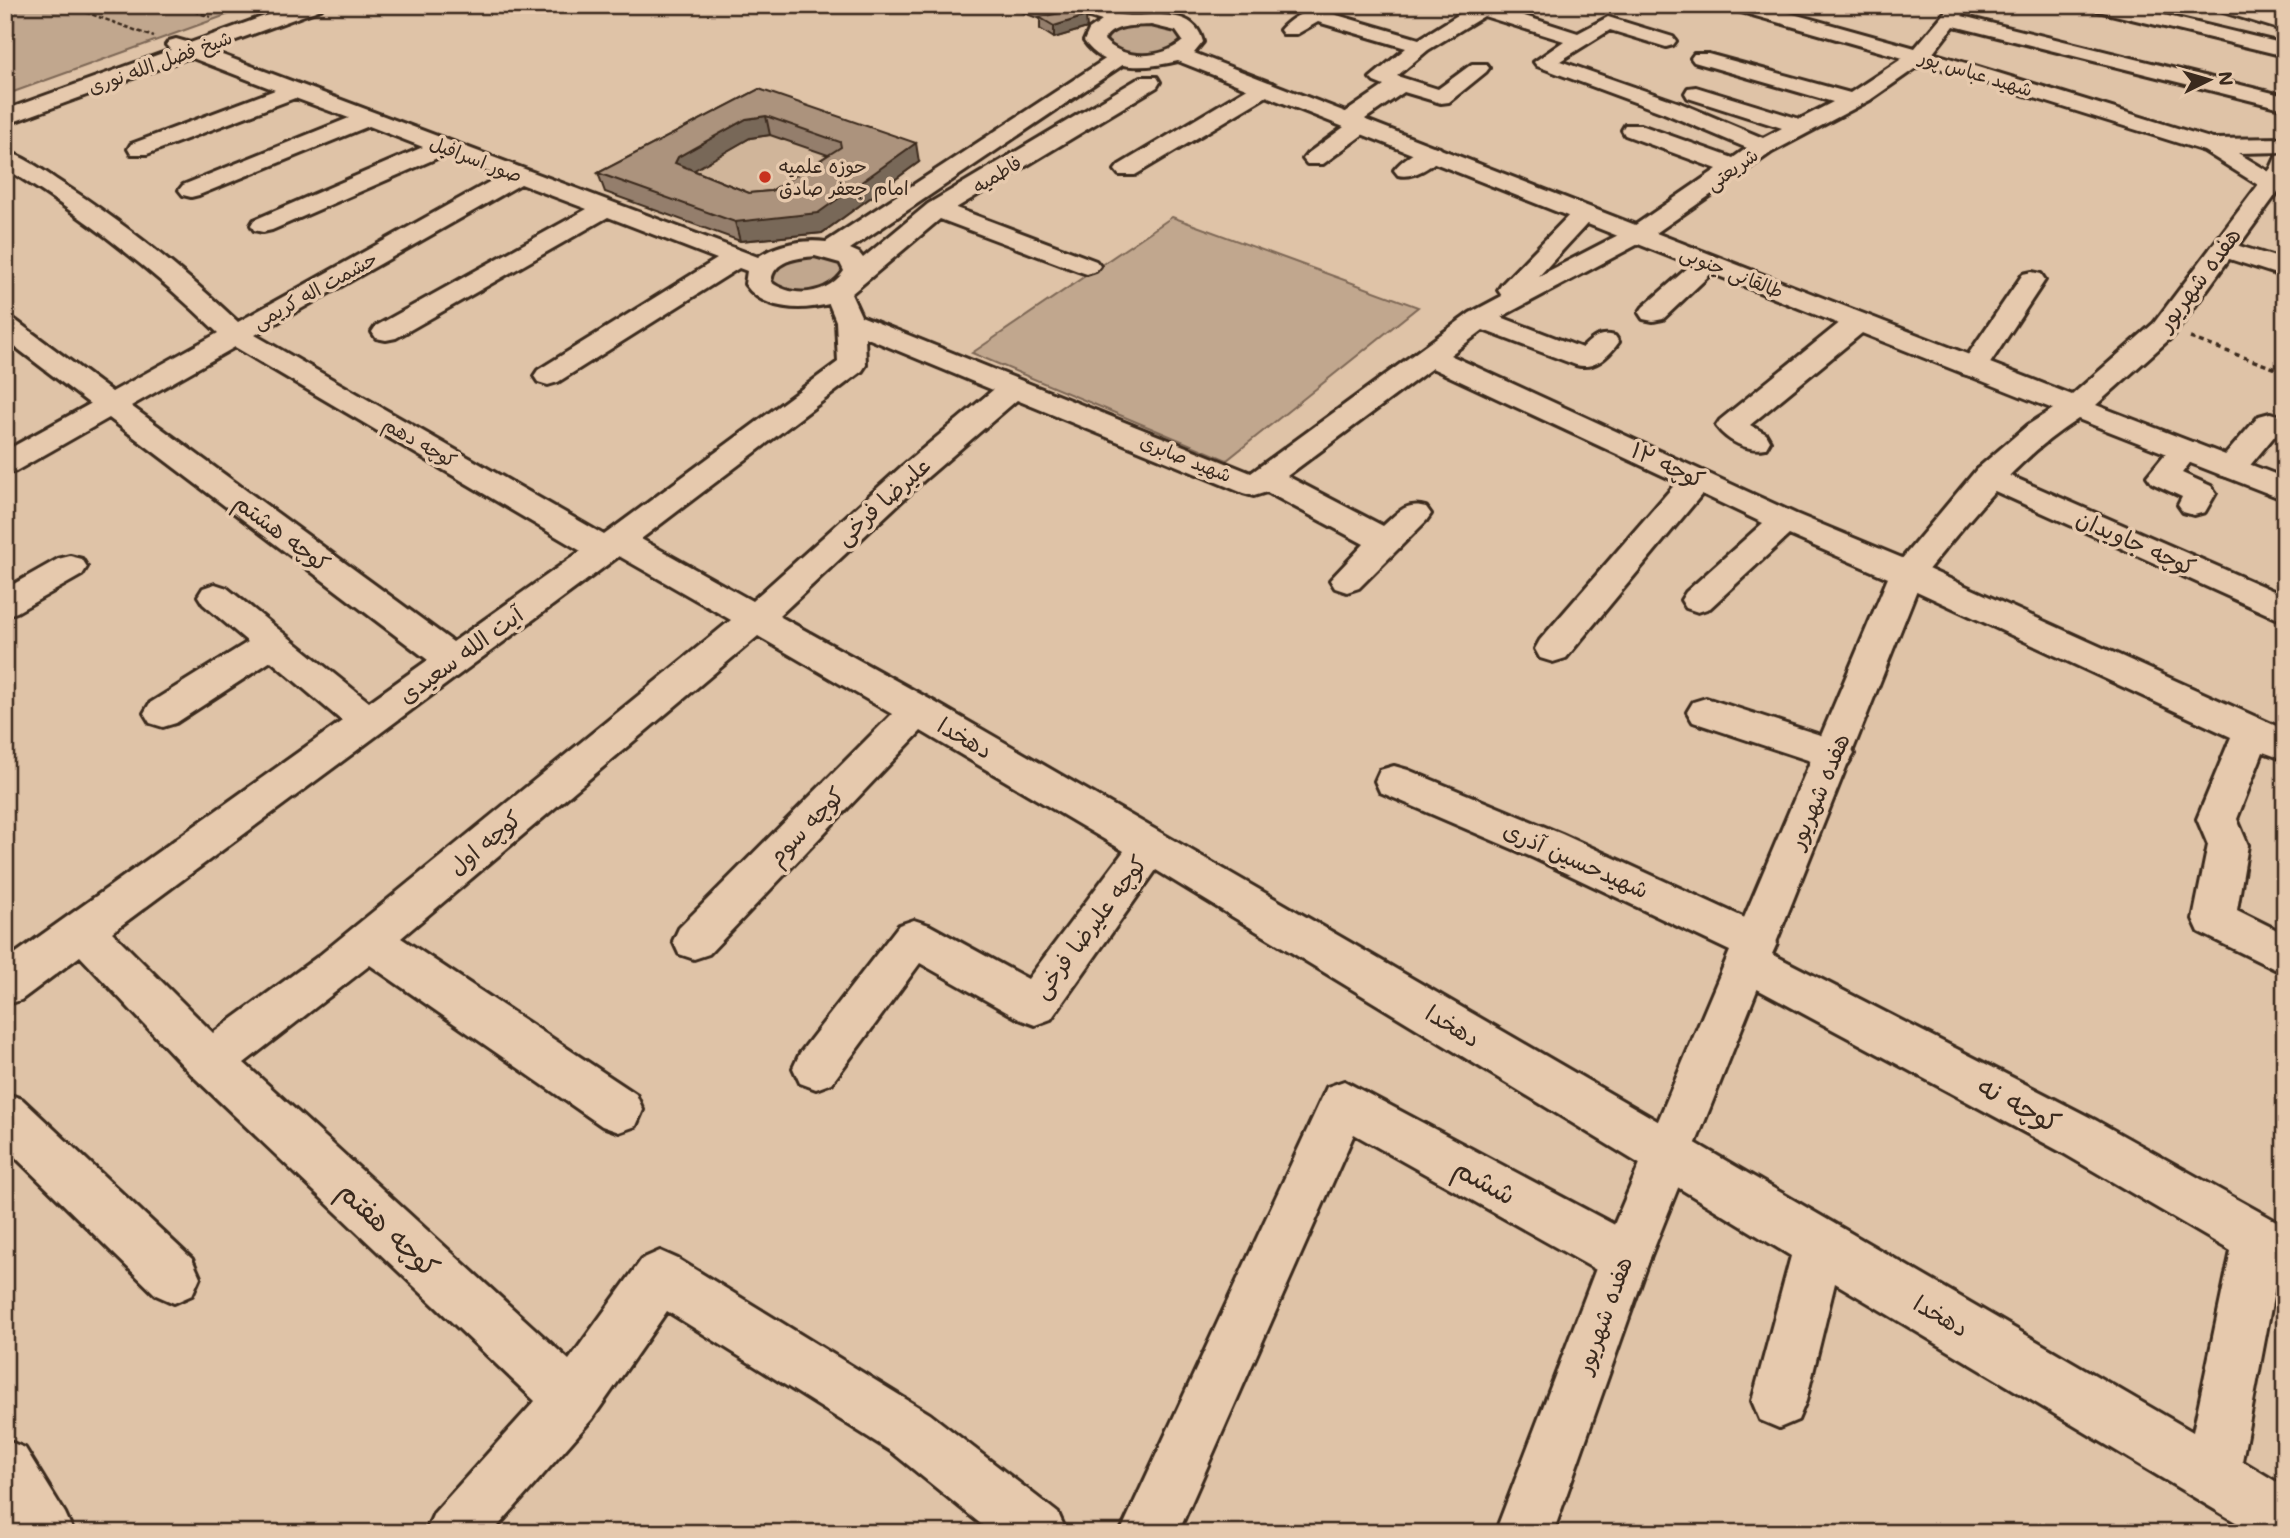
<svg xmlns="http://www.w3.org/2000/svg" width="2290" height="1538" font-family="Mali,'Playpen Sans Arabic',sans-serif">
<rect width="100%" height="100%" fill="#dfc3a7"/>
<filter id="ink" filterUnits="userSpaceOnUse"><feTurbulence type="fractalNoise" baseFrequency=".0143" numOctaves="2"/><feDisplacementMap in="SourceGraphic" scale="14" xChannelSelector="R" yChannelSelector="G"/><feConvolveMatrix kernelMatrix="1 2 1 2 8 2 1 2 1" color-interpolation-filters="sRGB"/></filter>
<g filter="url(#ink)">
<path fill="#d0b59a" d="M763 107 919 162 822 233 740 241 605 192Z"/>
<path fill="#c1a78e" stroke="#7e6856" stroke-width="2" d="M5 5H254L5 95Z
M1154 24 1181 34 1184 39C1176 61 1119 60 1107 41 1112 23 1138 25 1154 24Z
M1172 217 1418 307 1227 460 972 353Z
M814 255C826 258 837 258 842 270 835 296 785 301 771 279L775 267 792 258Z"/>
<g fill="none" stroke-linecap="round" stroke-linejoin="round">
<g stroke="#3b2a1e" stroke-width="6">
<path id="minor" d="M295 5H324L321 9 209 50 758 257C776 244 804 239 826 242L1113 54H1127L1130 58 1127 62 850 249 859 253 863 258 928 204 1141 77H1157L1160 82 1157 87 956 208 1096 261 1100 266 1096 271 1087 274 1078 271 940 219 851 294 861 316 1251 473 1470 313 1502 296 1498 290 1502 284 1575 209 1584 207 1593 209 1596 214 1539 276 1628 230 1717 169 1625 135 1622 130 1625 125H1641L1733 158 1747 148 1664 113 1537 66 1534 62 1564 41 1484 16 1428 50 1397 76 1438 89 1472 64H1486L1489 68 1486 72 1449 102 1441 103 1404 92 1365 119 1372 125 1369 130 1323 164H1307L1303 159 1307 154 1344 127 1337 121 1340 116 1384 86 1374 82 1370 78 1406 48 1318 22 1297 34H1283L1280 30C1289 19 1309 7 1323 11L1419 39 1474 5H1490L1578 33 1608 17 1673 37 1676 41 1673 45 1666 47 1610 30 1560 61 1680 103 1763 138 1782 128 1688 98 1685 93 1688 88 1696 87 1800 119 1833 102 1694 62 1691 58 1694 54H1708L1850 93 1903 58 1731 9 1728 5H1761L1915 48 1951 5H1971L1962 16 2285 96V109L1954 26 1933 53 2213 139 2285 138V152L2238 153 2276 176H2285V190L2263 188 2204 151 1923 63 1870 100 1772 152 1646 240 1501 317 1582 348C1593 338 1599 332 1615 336L1619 342C1608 357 1595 370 1576 365L1483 330 1450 355 1796 514 1919 565 2285 730V760L2263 752 2237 819 2248 845 2237 910 2285 934V974L2199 932 2193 919 2208 845 2197 819 2231 737 1895 581 1789 535 1710 608 1698 612 1686 608 1681 600 1686 592 1763 523 1702 494 1566 658 1553 662 1540 658 1535 649 1540 640 1677 482 1432 368 1287 476 1383 526C1397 513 1406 501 1426 507L1431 514 1426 521 1359 588 1347 592 1335 588 1330 580 1364 544 1267 492 1254 496 1243 493 1017 400 923 481 779 616 931 700 1234 875 2193 1432 2231 1251 2063 1153 1733 976 1726 963 1732 952 1534 858 1380 792 1375 781 1380 770 1394 766 1408 770 1562 834 1771 930 1777 943 1772 954 2097 1121 2285 1226V1279L2277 1276 2242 1461 2285 1487V1533H2254L1835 1283 1806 1401 1798 1420 1779 1428 1760 1420 1752 1401 1791 1256 1156 870 1051 1019 1035 1025 1019 1019 920 963 832 1083 816 1089 800 1083 793 1068 800 1053 899 925 914 920 929 925 1028 979 1124 851 921 731 709 954 694 959 679 954 673 941 679 928 892 714 758 636 401 938 636 1094 643 1110 636 1126 619 1132 602 1126 370 965 244 1063 569 1360 642 1259 660 1251 678 1259 930 1414 1058 1513 1067 1533H992L892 1452 667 1311 592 1419 492 1533H425L434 1513 535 1401 194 1077 80 956 21 1000 5 1005V961L342 721 271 661 176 723 163 727 150 723 144 713 150 703 248 642 203 604 198 596 203 588 215 584 227 588 369 702 428 660 109 418 16 471 5 474V451L90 404 5 339V318L15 320 112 392 218 333C153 270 82 215 5 168V151C23 156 41 169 57 180 122 221 182 269 238 322L500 176 444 155 272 230 263 232 254 230 251 225 254 220 423 147 369 126 199 195 191 197 183 195 179 190 183 185 349 118 295 98 147 154H131L128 149 131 144 275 90 190 57 5 125V110L171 50 166 45 169 41 176 39 190 43ZM521 184 587 209 376 326 372 332 376 338 386 340 396 338 608 217 717 259 538 370 534 376 538 382 548 385 558 382 739 268 747 271 745 284C763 311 801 311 829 304L836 321 838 362 604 535 255 335ZM815 256 840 263 844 271C828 295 793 299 771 282 773 260 797 258 815 256ZM865 337 993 390 901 467 752 601 641 539 862 371 866 365ZM235 347 581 551 453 642 131 406ZM619 556 731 620 320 955 213 1033 112 932Z
M2087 5H2122L2285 44V56L2090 9Z
M1264 82 1272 83 1275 88 1272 93 1135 175H1119L1115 170 1119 165 1256 83Z
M1432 146 1440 148 1444 153C1434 166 1413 179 1398 175L1394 170C1402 159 1419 149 1432 146Z
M2223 241 2285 260V277L2214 254 2210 249 2214 244Z
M1708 255 1717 258 1721 263 1717 268 1663 319 1653 321 1643 319 1639 313 1643 307 1699 258Z
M2032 272 2041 274 2045 280 1987 368 1983 374 1973 377 1963 374 1959 368 2023 274Z
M1857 315 1867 317 1871 323 1867 329 1750 425 1766 434 1770 441 1766 448C1748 452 1727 441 1716 426L1720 420 1847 317Z
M2270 413 2281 416 2285 422 2281 428 2242 475 2231 478 2220 475 2216 468 2220 461 2259 416Z
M2185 441 2196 443 2200 450 2182 473 2211 486 2216 493 2205 512 2194 515 2183 512 2178 505 2182 497 2152 483 2147 476 2174 443Z
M1988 466 2285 596V622L1977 483 1972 476 1977 469Z
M70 556 82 559 87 567 82 575 17 612 5 616V589L58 559Z
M1706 698 1848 744 1854 754 1848 764 1835 769 1693 722 1687 712 1693 702Z
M1344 1081 1643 1240 1650 1258 1643 1276 1625 1283 1607 1276 1354 1134 1178 1533H1120L1327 1087Z
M5 1093 22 1099 192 1259 200 1277 192 1295 174 1303 156 1295 5 1147Z
M5 1440 25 1448 65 1513 74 1533H12L5 1521Z"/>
</g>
<g stroke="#3b2a1e" stroke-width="6">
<path id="major" d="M1060 5C1071 5 1084 4 1094 6 1103 8 1112 13 1121 15 1147 19 1194 4 1203 42L1194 53 2072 395 2154 323 2271 168 2277 155 2285 153V182L2174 335 2096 405 2285 478V500L2078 419C2013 461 1971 518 1922 577L1650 1258 1553 1533H1495L1600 1258 1890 573 1977 469 2028 425 2053 409 1178 61C1145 69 1106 72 1084 41L1089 30 1102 21 1063 9ZM1151 25 1176 31 1183 41C1162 59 1124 61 1104 40 1112 24 1135 26 1151 25Z
M2210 5H2241L2285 19V31L2213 9Z"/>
</g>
<path stroke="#3b2a1e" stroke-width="2.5" stroke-dasharray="4.5 2.5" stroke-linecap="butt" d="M66 5 154 37
M175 5 211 17
M190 10 202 5"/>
<path stroke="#3b2a1e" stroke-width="3.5" stroke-dasharray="5 4.5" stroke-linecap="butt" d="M2190 338 2285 372"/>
<use href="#minor" fill="#e6c9ad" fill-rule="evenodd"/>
<use href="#major" fill="#e6c9ad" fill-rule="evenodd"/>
</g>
<path fill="#947e6c" stroke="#3b2a1e" stroke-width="2" fill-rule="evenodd" d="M1008 5H1058L1087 28 1054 38 1040 29V19L1008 7Z
M759 89 919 162 822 233 740 241 605 192 598 173ZM770 135 828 155 771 191 749 193 693 170 750 138Z"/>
<path fill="#786758" stroke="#3b2a1e" stroke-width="2" d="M1086 16 1087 28 1054 38V26Z
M766 116 770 135 750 138 684 176 675 163 678 157 746 119Z
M916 143 919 162 822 233 740 241 735 222Z"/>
<path fill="#ac937d" stroke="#3b2a1e" stroke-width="2" fill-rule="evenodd" d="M1033 5H1058L1086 16 1054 26 1039 17 1056 14Z
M759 89 916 143 818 213 735 222 598 173ZM766 116 840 142 841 147 771 191 749 193 675 163 678 157 746 119Z"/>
</g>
<circle fill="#c8321e" stroke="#e6c9ad" stroke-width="2.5" cx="765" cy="177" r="7"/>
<g text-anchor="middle" stroke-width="7" stroke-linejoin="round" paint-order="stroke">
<g font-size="19" fill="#3b2a1e" stroke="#e6c9ad">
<text transform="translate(160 62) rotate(-20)" y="7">شیخ فضل الله نوری</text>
<text transform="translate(1976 73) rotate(17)" y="7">شهید عباس پور</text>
<text transform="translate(476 159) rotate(21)" y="7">صور اسرافیل</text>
<text transform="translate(1732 169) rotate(-35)" y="7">شریعتی</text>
<text transform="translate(997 174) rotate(-31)" y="7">فاطمیه</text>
<text transform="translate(1732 272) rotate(22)" y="7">طالقانی جنوبی</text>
<text transform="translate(315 290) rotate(-29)" y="7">حشمت اله کریمی</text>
<text transform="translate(420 442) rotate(30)" y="7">کوچه دهم</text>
<text transform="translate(1186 458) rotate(22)" y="7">شهید صابری</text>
</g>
<g font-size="19" fill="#3b2a1e" stroke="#e6c9ad" text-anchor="start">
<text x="779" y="173">حوزه علمیه<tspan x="779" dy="22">امام جعفر صادق</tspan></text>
</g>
<g font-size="23" fill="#3b2a1e" stroke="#e6c9ad">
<text transform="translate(2199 279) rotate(-53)" y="8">هفده شهریور</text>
<text transform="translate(1668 465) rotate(25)" y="8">کوچه ۱۲</text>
<text transform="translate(883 501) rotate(-42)" y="8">علیرضا فرخی</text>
<text transform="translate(282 533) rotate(37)" y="8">کوچه هشتم</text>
<text transform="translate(2136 543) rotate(24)" y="8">کوچه جاویدان</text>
<text transform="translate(461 655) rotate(-36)" y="8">آیت الله سعیدی</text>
<text transform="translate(965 738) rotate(30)" y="8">دهخدا</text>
<text transform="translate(1819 791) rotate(-67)" y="8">هفده شهریور</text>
<text transform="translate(806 826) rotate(-46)" y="8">کوچه سوم</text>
<text transform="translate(485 843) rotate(-40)" y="8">کوچه اول</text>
<text transform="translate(1576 860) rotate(24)" y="8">شهیدحسین آذری</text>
<text transform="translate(1090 927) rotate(-53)" y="8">کوچه علیرضا فرخی</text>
<text transform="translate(1453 1026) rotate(31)" y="8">دهخدا</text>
<text transform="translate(1604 1315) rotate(-70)" y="8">هفده شهریور</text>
<text transform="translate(1941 1316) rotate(30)" y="8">دهخدا</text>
</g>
<g font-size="28" fill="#3b2a1e" stroke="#e6c9ad">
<text transform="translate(2019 1104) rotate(28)" y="10">کوچه نه</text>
<text transform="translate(1485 1181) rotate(29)" y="10">ششم</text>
<text transform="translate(389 1229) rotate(43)" y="10">کوچه هفتم</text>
</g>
</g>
<rect width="2290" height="1538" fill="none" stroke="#e6c9ad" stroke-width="28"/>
<rect x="14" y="14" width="2262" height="1510" fill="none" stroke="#3b2a1e" stroke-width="2.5" filter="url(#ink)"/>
<g transform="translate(2209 80) rotate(85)" stroke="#e6c9ad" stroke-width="5" paint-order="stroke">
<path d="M0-5L12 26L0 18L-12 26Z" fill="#3b2a1e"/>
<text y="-10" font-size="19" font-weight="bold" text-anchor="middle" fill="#3b2a1e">N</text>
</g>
</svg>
